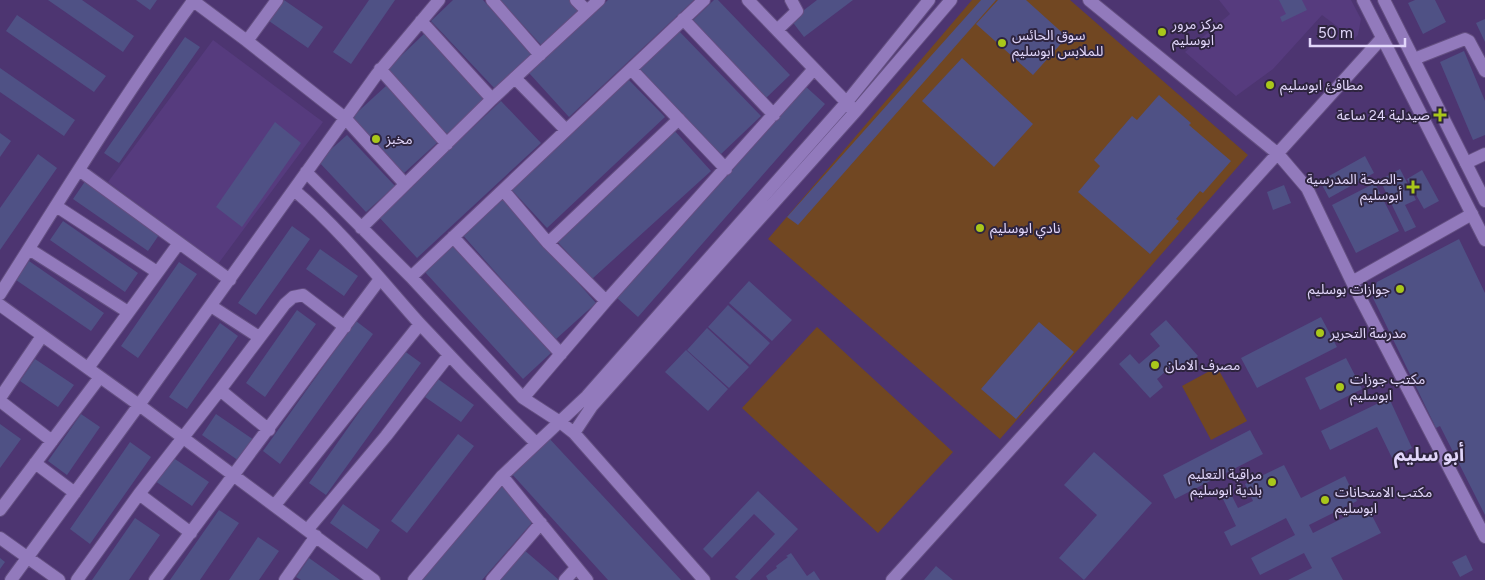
<svg xmlns="http://www.w3.org/2000/svg" width="1485" height="580" font-family="Figtree,'Noto Sans Arabic',sans-serif">
<rect width="100%" height="100%" fill="#4d3571"/>
<path fill="#563b7e" d="M1219 0H1351L1361 19 1358 35 1354 39 1322 15 1273 69 1236 96 1185 52 1230 14Z
M213 40 323 122 218 264 108 182Z"/>
<path fill="#714722" d="M972 0H1070L1248 155 1000 439 768 239Z
M817 327 953 452 878 533 742 408Z
M1217 367 1247 421 1211 440 1182 386Z"/>
<path fill="#4f5185" d="M48 0H82L134 36 123 52Z
M136 0H157L150 10Z
M284 0 323 27 308 48 269 21Z
M369 0H395L351 64 333 52Z
M453 0H483L535 56 497 91 431 21Z
M500 0H571L582 12 543 47Z
M608 0H694L569 117 529 73Z
M714 0H718L790 75 765 99 692 21Z
M817 0H853L804 37 791 20Z
M981 0H996L798 225 787 217Z
M998 0H1026L1067 37 1033 75 976 24Z
M1279 0H1302L1307 10 1282 22 1280 17 1286 14Z
M1415 0H1435L1446 22 1423 34 1408 3Z
M17 15 106 76 94 92 6 31Z
M1485 19V42L1476 23Z
M678 30 761 116 720 155 637 70Z
M424 34 485 99 447 135 386 70Z
M185 37 200 47 119 163 104 153Z
M1464 51 1485 101V135L1473 140 1440 62Z
M962 58 1033 124 994 167 922 101Z
M0 68 75 120 64 136 0 92Z
M627 78 665 117 547 228 510 188Z
M387 85 439 141 403 174 351 118Z
M804 85 825 104 638 317 617 298Z
M1159 95 1191 123 1189 125 1231 161 1203 193 1200 191 1176 219 1179 221 1150 254 1078 192 1100 166 1094 160 1132 116 1137 120Z
M501 101 541 143 417 258 378 216Z
M275 122 301 143 242 227 216 207Z
M673 129 711 171 592 279 554 238Z
M0 133 11 141 0 157Z
M347 135 395 186 366 212 318 161Z
M38 154 57 168 0 250V208Z
M1365 156 1374 173 1329 198 1320 181Z
M1400 169 1416 200 1405 205 1416 227 1405 232 1380 180Z
M1422 170 1439 201 1424 209 1407 179Z
M86 180 161 232 148 251 73 199Z
M1375 183 1399 231 1356 253 1332 205Z
M1284 185 1291 203 1273 210 1267 192Z
M502 197 596 303 555 340 461 233Z
M63 221 138 273 125 292 50 240Z
M292 226 310 239 256 315 238 303Z
M1459 239 1485 293V515L1440 426 1436 428 1373 298 1377 282Z
M452 245 551 353 523 379 424 271Z
M320 249 358 276 344 296 306 269Z
M29 261 104 313 91 331 16 280Z
M179 262 197 274 138 358 121 346Z
M749 281 792 320 772 341 729 303Z
M728 305 770 343 750 365 708 327Z
M297 310 316 324 265 397 246 383Z
M1321 317 1337 347 1257 388 1241 358Z
M1166 320 1198 356 1180 372 1174 364 1157 379 1163 387 1150 398 1119 364 1130 354 1139 364 1160 346 1150 334Z
M356 321 373 334 280 464 263 451Z
M1039 322 1074 352 1016 419 981 389Z
M220 323 238 336 187 409 169 397Z
M707 328 749 367 729 388 687 350Z
M403 350 421 363 326 495 309 483Z
M686 350 728 389 708 411 665 372Z
M1346 358 1362 389 1320 410 1305 378Z
M35 359 74 385 58 407 20 381Z
M438 379 474 405 461 422 425 397Z
M1389 398 1412 448 1392 458 1377 427 1330 450 1321 431Z
M81 414 100 427 67 475 48 461Z
M216 414 254 440 239 461 202 435Z
M0 424 21 439 0 468Z
M1250 430 1263 454 1175 499 1163 475Z
M458 434 474 446 407 533 391 521Z
M547 436 681 580H608L511 473Z
M130 442 151 457 90 544 70 529Z
M1094 452 1152 503 1084 580 1059 558 1097 515 1064 485Z
M172 457 209 482 192 506 155 481Z
M1284 465 1301 498 1345 476 1357 501 1309 525 1313 533 1367 506 1381 533 1331 558 1343 580H1288L1312 568 1304 553 1260 575 1251 558 1295 535 1286 518 1231 546 1224 532 1236 526 1223 499 1231 494 1238 508 1253 501 1245 484Z
M505 483 536 518 482 580H422Z
M758 491 798 529 750 580H739L735 577 775 534 754 514 712 558 703 549Z
M343 504 380 530 367 549 330 523Z
M219 510 239 523 200 580H170Z
M135 518 160 535 129 580H92Z
M258 537 279 551 259 580H229Z
M523 549 559 580H497Z
M791 553 807 576 814 571 820 580H768L766 576 777 568 776 566 788 557 786 556Z
M1466 555 1473 570 1460 577 1452 562Z
M0 558 5 562 0 569Z
M309 558 340 580H301L296 577Z
M936 566 953 580H924Z"/>
<g fill="none" stroke-linecap="round" stroke-linejoin="round">
<g stroke="#644f82" stroke-width="14">
<path id="minor" d="M192 0 247 41 345 118 405 184
M492 0 540 55
M576 0 587 11
M748 0 852 108
M1089 0 1278 154 1307 188 1352 282 1485 537
M683 19 774 115
M421 21 492 99
M777 30 797 11 791 0
M247 41 277 0
M1414 59 1465 39 1469 41 1485 71
M380 69 447 144
M631 69 726 169
M515 78 566 130
M1466 163 1485 154
M79 170 230 280
M306 172 411 277 523 398 560 422 574 433 704 580
M294 190C340 229 379 278 419 323 457 364 496 404 536 443
M503 190 548 243 606 301
M56 206 157 272
M361 228 492 99 599 0
M453 237 561 354
M548 243 679 119
M29 249 128 312
M411 277 704 0
M1352 282 1472 214
M0 294C63 195 124 95 193 1
M0 305 139 405 374 580
M211 306 259 337
M88 368 179 243
M220 390 269 430
M0 398 42 336
M523 398 606 301 814 69
M0 401 52 441
M574 433 592 406 855 112 951 0
M35 463 75 493
M502 476 587 580
M139 494 191 533
M275 505 420 324
M0 510 100 377
M308 529 386 436 449 355
M0 538 59 580
M11 580 139 405 377 74 439 0
M77 580 139 494 220 390 285 304 293 297 303 295 345 327
M155 580 380 279
M285 580 316 536
M414 580 502 476 587 396 846 103 929 0
M492 580 541 523
M565 580 576 568
M892 580 1382 38"/>
</g>
<g stroke="#644f82" stroke-width="14">
<path id="secondary" d="M1363 0 1485 240
M1384 0 1485 201"/>
</g>
<use href="#minor" stroke="#927abc" stroke-width="12"/>
<use href="#secondary" stroke="#927abc" stroke-width="12"/>
</g>
<g fill="#a9c71a" stroke="#2e243f" stroke-width="2">
<circle cx="1162" cy="32" r="5"/>
<circle cx="1002" cy="43" r="5"/>
<circle cx="1270" cy="85" r="5"/>
<path d="M1437.5 107.5h5v5h5v5h-5v5h-5v-5h-5v-5h5z"/>
<circle cx="376" cy="139" r="5"/>
<path d="M1410.5 179.5h5v5h5v5h-5v5h-5v-5h-5v-5h5z"/>
<circle cx="980" cy="228" r="5"/>
<circle cx="1400" cy="289" r="5"/>
<circle cx="1320" cy="333" r="5"/>
<circle cx="1155" cy="365" r="5"/>
<circle cx="1340" cy="387" r="5"/>
<circle cx="1272" cy="482" r="5"/>
<circle cx="1325" cy="500" r="5"/>
</g>
<g text-anchor="middle" stroke-width="4" stroke-linejoin="round" paint-order="stroke">
<g font-size="14" fill="#e1d6fa" stroke="#2e243f" text-anchor="start">
<text x="1172" y="29">مركز مرور<tspan x="1172" dy="16">ابوسليم</tspan></text>
<text x="1012" y="40">سوق الحائس<tspan x="1012" dy="16">للملابس ابوسليم</tspan></text>
<text x="1280" y="90">مطافئ ابوسليم</text>
<text x="1430" y="120" text-anchor="end">صيدلية 24 ساعة</text>
<text x="386" y="144">مخبز</text>
<text x="1402" y="184" text-anchor="end">الصحة المدرسية-<tspan x="1402" dy="16">أبوسليم</tspan></text>
<text x="990" y="233">نادي ابوسليم</text>
<text x="1390" y="294" text-anchor="end">جوازات بوسليم</text>
<text x="1330" y="338">مدرسة التحرير</text>
<text x="1165" y="370">مصرف الامان</text>
<text x="1350" y="384">مكتب جوزات<tspan x="1350" dy="16">ابوسليم</tspan></text>
<text x="1262" y="479" text-anchor="end">مراقبة التعليم<tspan x="1262" dy="16">بلدية ابوسليم</tspan></text>
<text x="1335" y="497">مكتب الامتحانات<tspan x="1335" dy="16">ابوسليم</tspan></text>
</g>
<g font-size="19" font-weight="bold" fill="#e1d6fa" stroke="#2e243f">
<text x="1429" y="461">أبو سليم</text>
</g>
</g>
<path d="M1310 38v8h95v-8" fill="none" stroke="#e1d6fa" stroke-width="2.5"/>
<text x="1318" y="38" font-size="15" fill="#e1d6fa" stroke="#2e243f" stroke-width="4" paint-order="stroke">50 m</text>
</svg>
